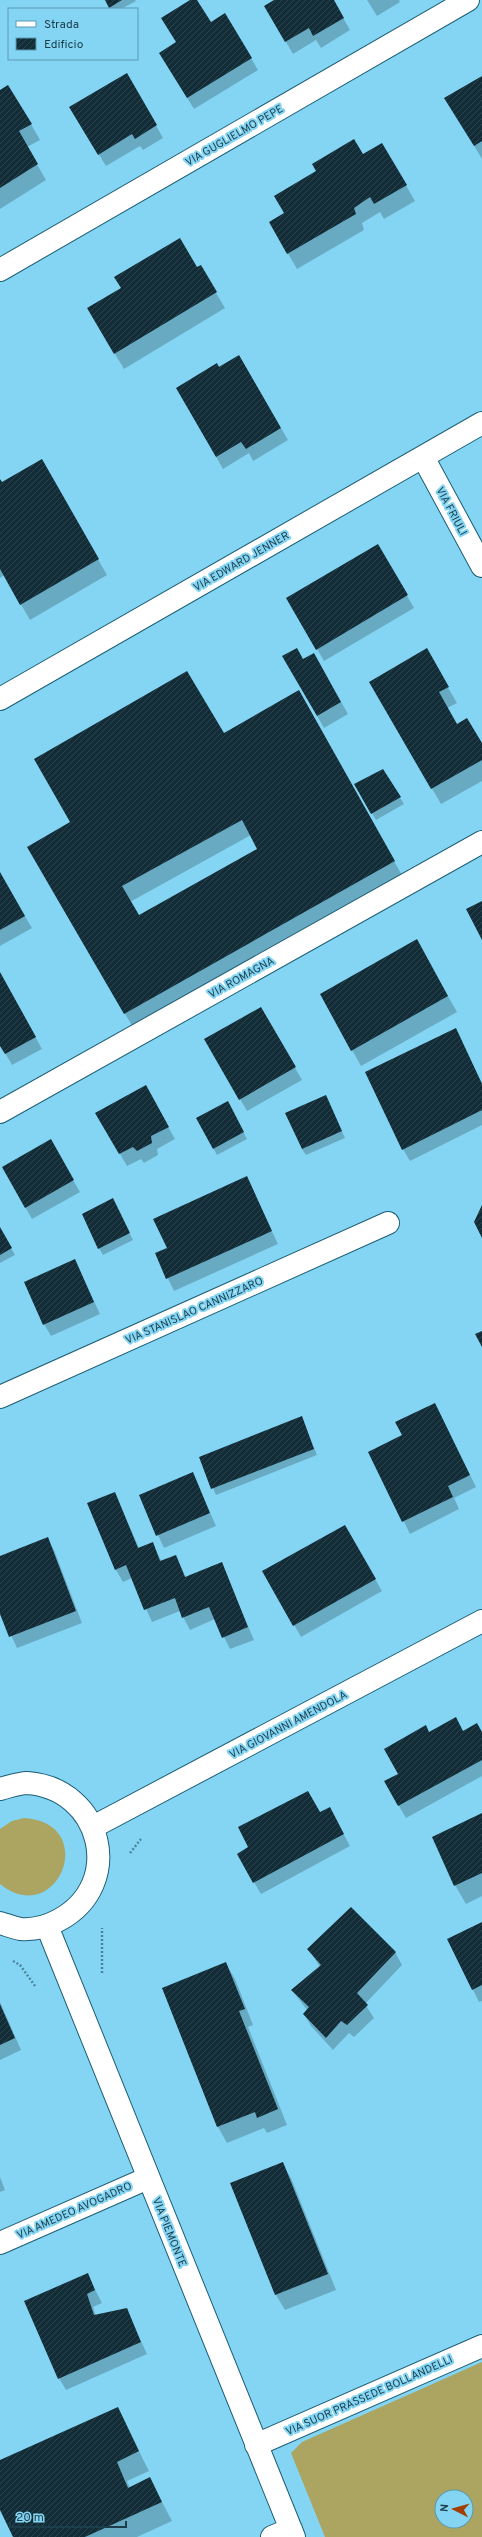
<svg xmlns="http://www.w3.org/2000/svg" width="482" height="2537" font-family="Overpass,sans-serif">
<defs>
<pattern id="building-hatch" width="6" height="6" patternUnits="userSpaceOnUse"><rect width="6" height="6" fill="#122d37"/><path d="M-1 1l2-2M0 6l6-6M5 7l2-2" fill="none" stroke="#2b444d"/></pattern>
</defs>
<rect width="100%" height="100%" fill="#84d5f4"/>
<path fill="#aba561" fill-rule="evenodd" d="M24 1818C101 1823 57 1930 0 1884V1829L12 1821Z
M482 2362V2537H325L291 2453 302 2442ZM442 2497H466V2521H442Z"/>
<path fill="#0003" fill-rule="evenodd" d="M105 0H135L136 1 121 9H111Z
M192 0H196L210 23 251 58 258 70 194 109 167 65Z
M276 0H333L350 30 321 48 316 40 293 54 265 6Z
M367 0H399L400 2 377 16Z
M127 74 163 138 143 150 140 146 106 166 70 107Z
M482 77V159L455 114Z
M0 91 31 124 40 140 27 147 46 180 0 209Z
M382 144 415 201 384 219 380 212 362 223 364 230 297 269 270 223Z
M200 266 225 308 124 369 88 309Z
M239 356 288 440 253 461 249 453 223 469 177 388Z
M42 461 107 575 30 620 4 575 0 578V480L2 483Z
M378 545 414 608 324 661 288 599Z
M426 650 457 703 447 708 457 725 482 745V781L441 804 370 682Z
M314 654 348 714 324 728 283 656 303 660Z
M298 691 403 877 134 1029 28 848ZM251 835 258 849 139 916 130 902Z
M383 770 404 804 376 820 356 785Z
M0 874 32 928 0 946Z
M425 956 457 1012 361 1066 352 1050Z
M0 973 42 1049 12 1065 0 1044Z
M261 1008 302 1080 247 1111 206 1040Z
M456 1030 482 1083V1125L410 1161 403 1149Z
M145 1086 175 1139 157 1149 158 1155 144 1163 141 1159 127 1166 97 1114Z
M227 1102 247 1139 217 1155 197 1118Z
M329 1103 345 1138 306 1155 302 1149Z
M50 1141 80 1192 32 1219 3 1168Z
M246 1177 278 1244 174 1291 156 1254 168 1249Z
M116 1206 133 1240 103 1255 99 1248Z
M0 1228 15 1255 0 1263Z
M75 1260 100 1314 51 1336 44 1324Z
M435 1404 476 1487 454 1498 459 1509 410 1534 370 1452 404 1436Z
M302 1418 317 1455 216 1495 200 1458Z
M193 1474 216 1526 164 1548 140 1496Z
M115 1493 139 1548 152 1543 162 1562 176 1556 186 1578 221 1563 254 1640 230 1649 215 1619 190 1630 180 1611 152 1622 132 1578 123 1582 116 1570Z
M345 1526 382 1591 301 1637 264 1572Z
M47 1538 54 1550 82 1623 17 1648 0 1611V1557Z
M463 1732 482 1734V1776L406 1818 385 1782 399 1775 429 1733Z
M320 1813 336 1820 350 1846 261 1894 254 1882Z
M482 1814V1896L466 1904 455 1885Z
M482 1923V2001L479 2002 449 1940Z
M309 1950 395 1952 402 1965 365 2004 374 2018 354 2037 349 2033 333 2050 311 2026 304 2014 307 2010 292 1990 320 1967Z
M226 1964 235 1979 253 2025 248 2027 287 2125 267 2133 264 2128 227 2143 218 2127 163 1988Z
M0 2002 21 2050 0 2060Z
M282 2163 291 2178 336 2290 285 2310 276 2295 231 2183Z
M0 2177 5 2190 0 2192Z
M87 2274 102 2303 93 2307 96 2316 126 2309 147 2354 66 2390 59 2378Z
M117 2408 149 2471 127 2481 130 2488 150 2479 172 2521 137 2537H14L0 2508V2461Z"/>
<path fill="url(#building-hatch)" fill-rule="evenodd" d="M105 0H122L109 8Z
M190 0H197L211 22 225 13 252 58 187 98 159 53 176 42 161 18Z
M274 0H334L344 18 313 36 309 28 285 42 264 6Z
M127 73 157 125 135 139 132 134 98 155 69 107Z
M482 76V141L474 146 444 98Z
M8 85 32 124 19 131 38 164 0 188V90Z
M354 139 363 154 382 143 407 185 374 204 370 197 354 208 356 214 287 254 269 222 284 213 274 196 316 171 312 164Z
M180 238 197 267 201 265 217 292 114 354 87 308 121 288 114 277Z
M239 355 281 428 246 449 241 442 216 457 176 388 217 363 219 367Z
M42 459 99 559 20 605 0 569V479L2 482Z
M378 544 408 595 316 650 286 598Z
M297 648 303 659 314 653 341 702 317 716 282 656Z
M427 648 449 687 439 692 457 724 467 718 482 743V760L431 789 369 682Z
M187 671 224 733 299 690 395 861 124 1014 27 847 70 822 34 759ZM242 820 257 849 139 915 122 886Z
M383 769 401 797 371 814 354 784Z
M0 872 25 916 0 930Z
M482 901V940L466 909Z
M417 939 448 996 351 1051 320 994Z
M0 972 36 1037 5 1054 0 1046Z
M261 1007 296 1067 239 1100 204 1039Z
M456 1028 482 1084V1110L402 1150 365 1072Z
M146 1085 169 1127 151 1136 152 1143 137 1151 133 1147 119 1154 95 1113Z
M326 1095 342 1131 302 1149 285 1113Z
M228 1101 244 1132 213 1149 196 1118Z
M51 1139 74 1180 25 1208 2 1167Z
M247 1176 272 1231 166 1279 155 1253 167 1248 153 1219Z
M113 1198 130 1233 98 1249 82 1214Z
M482 1205V1238L474 1222Z
M0 1227 12 1248 0 1255Z
M75 1259 94 1302 43 1325 24 1282Z
M482 1331V1347L475 1334Z
M435 1403 470 1475 448 1486 453 1497 402 1522 368 1452 402 1435 395 1422Z
M302 1416 314 1449 211 1489 199 1457Z
M193 1472 210 1513 156 1536 139 1495Z
M115 1492 138 1548 153 1542 160 1561 176 1555 185 1577 222 1562 248 1627 222 1638 209 1607 182 1618 175 1598 144 1610 126 1565 115 1570 87 1503Z
M345 1525 376 1579 293 1626 262 1571Z
M48 1537 76 1611 9 1637 0 1614V1556Z
M456 1717 463 1731 477 1723 482 1732V1760L398 1806 384 1781 398 1774 384 1749 426 1725 429 1732Z
M308 1791 320 1812 330 1807 344 1834 253 1883 237 1854 248 1847 238 1827Z
M482 1813V1873L454 1886 432 1837Z
M351 1907 396 1952 357 1993 368 2005 347 2025 341 2021 326 2038 303 2014 309 2007 291 1990 321 1965 307 1949Z
M482 1922V1985L472 1990 447 1939Z
M226 1962 245 2009 239 2011 278 2109 257 2118 255 2112 217 2127 162 1988Z
M0 2004 15 2038 0 2045Z
M283 2162 328 2274 275 2295 230 2183Z
M88 2273 95 2290 87 2294 94 2315 127 2308 141 2342 58 2379 24 2301Z
M118 2407 139 2451 117 2462 128 2488 150 2477 162 2502 85 2537H13L0 2510V2460Z"/>
<g fill="none" stroke-linecap="round" stroke-linejoin="round">
<g stroke="#1d5e74" stroke-width="24">
<path id="minor" d="M0 270 468 0
M423 457 482 566
M0 699 482 423
M0 1112 482 842
M0 1397 388 1223
M0 1789C8 1787 19 1783 27 1783 102 1788 126 1884 59 1920 48 1926 34 1930 21 1929 14 1928 7 1925 0 1923
M93 1827 482 1621
M47 1926 294 2537
M0 2243 148 2178
M256 2445 482 2346
M272 2537 291 2529"/>
</g>
<path stroke="#4c8499" stroke-width="2.5" stroke-dasharray="2 2" stroke-linecap="butt" d="M130 1853 141 1839
M13 1961 20 1965 35 1986
M102 1973V1928"/>
<use href="#minor" stroke="#fff" stroke-width="22"/>
</g>
<g text-anchor="middle" stroke-width="4" stroke-linejoin="round" paint-order="stroke">
<g font-size="11" fill="#1b3e4a" stroke="#84d5f4">
<text transform="translate(234 135) rotate(-30)" y="4">VIA GUGLIELMO PEPE</text>
<text transform="translate(452 511) rotate(62)" y="4">VIA FRIULI</text>
<text transform="translate(241 561) rotate(-30)" y="4">VIA EDWARD JENNER</text>
<text transform="translate(241 977) rotate(-29)" y="4">VIA ROMAGNA</text>
<text transform="translate(194 1310) rotate(-24)" y="4">VIA STANISLAO CANNIZZARO</text>
<text transform="translate(288 1724) rotate(-28)" y="4">VIA GIOVANNI AMENDOLA</text>
<text transform="translate(74 2210) rotate(-24)" y="4">VIA AMEDEO AVOGADRO</text>
<text transform="translate(170 2232) rotate(68)" y="4">VIA PIEMONTE</text>
<text transform="translate(369 2395) rotate(-24)" y="4">VIA SUOR PRASSEDE BOLLANDELLI</text>
</g>
</g>
<rect x="8" y="8" width="130" height="52" fill="#84d5f4" stroke="#5a99b0"/>
<rect x="16" y="21" width="20" height="6" fill="#ffffff" stroke="#5a99b0"/>
<text x="44" y="28" font-size="12" fill="#1b3e4a">Strada</text>
<rect x="16" y="38" width="20" height="12" fill="url(#building-hatch)" stroke="#5a99b0"/>
<text x="44" y="48" font-size="12" fill="#1b3e4a">Edificio</text>
<g transform="translate(454 2509) rotate(276)"><circle r="19" fill="#84d5f4" stroke="#5a99b0"/>
<path d="M0-3L7 15L0 10L-7 15Z" fill="#a23f00"/>
<text y="-6" font-size="11" font-weight="bold" text-anchor="middle" fill="#1b3e4a">N</text>
</g>
<path d="M10 2521v6h116v-6" fill="none" stroke="#1b3e4a" stroke-width="2"/>
<text x="16" y="2521" font-size="12" fill="#1b3e4a" stroke="#84d5f4" stroke-width="3" paint-order="stroke">20 m</text>
</svg>
